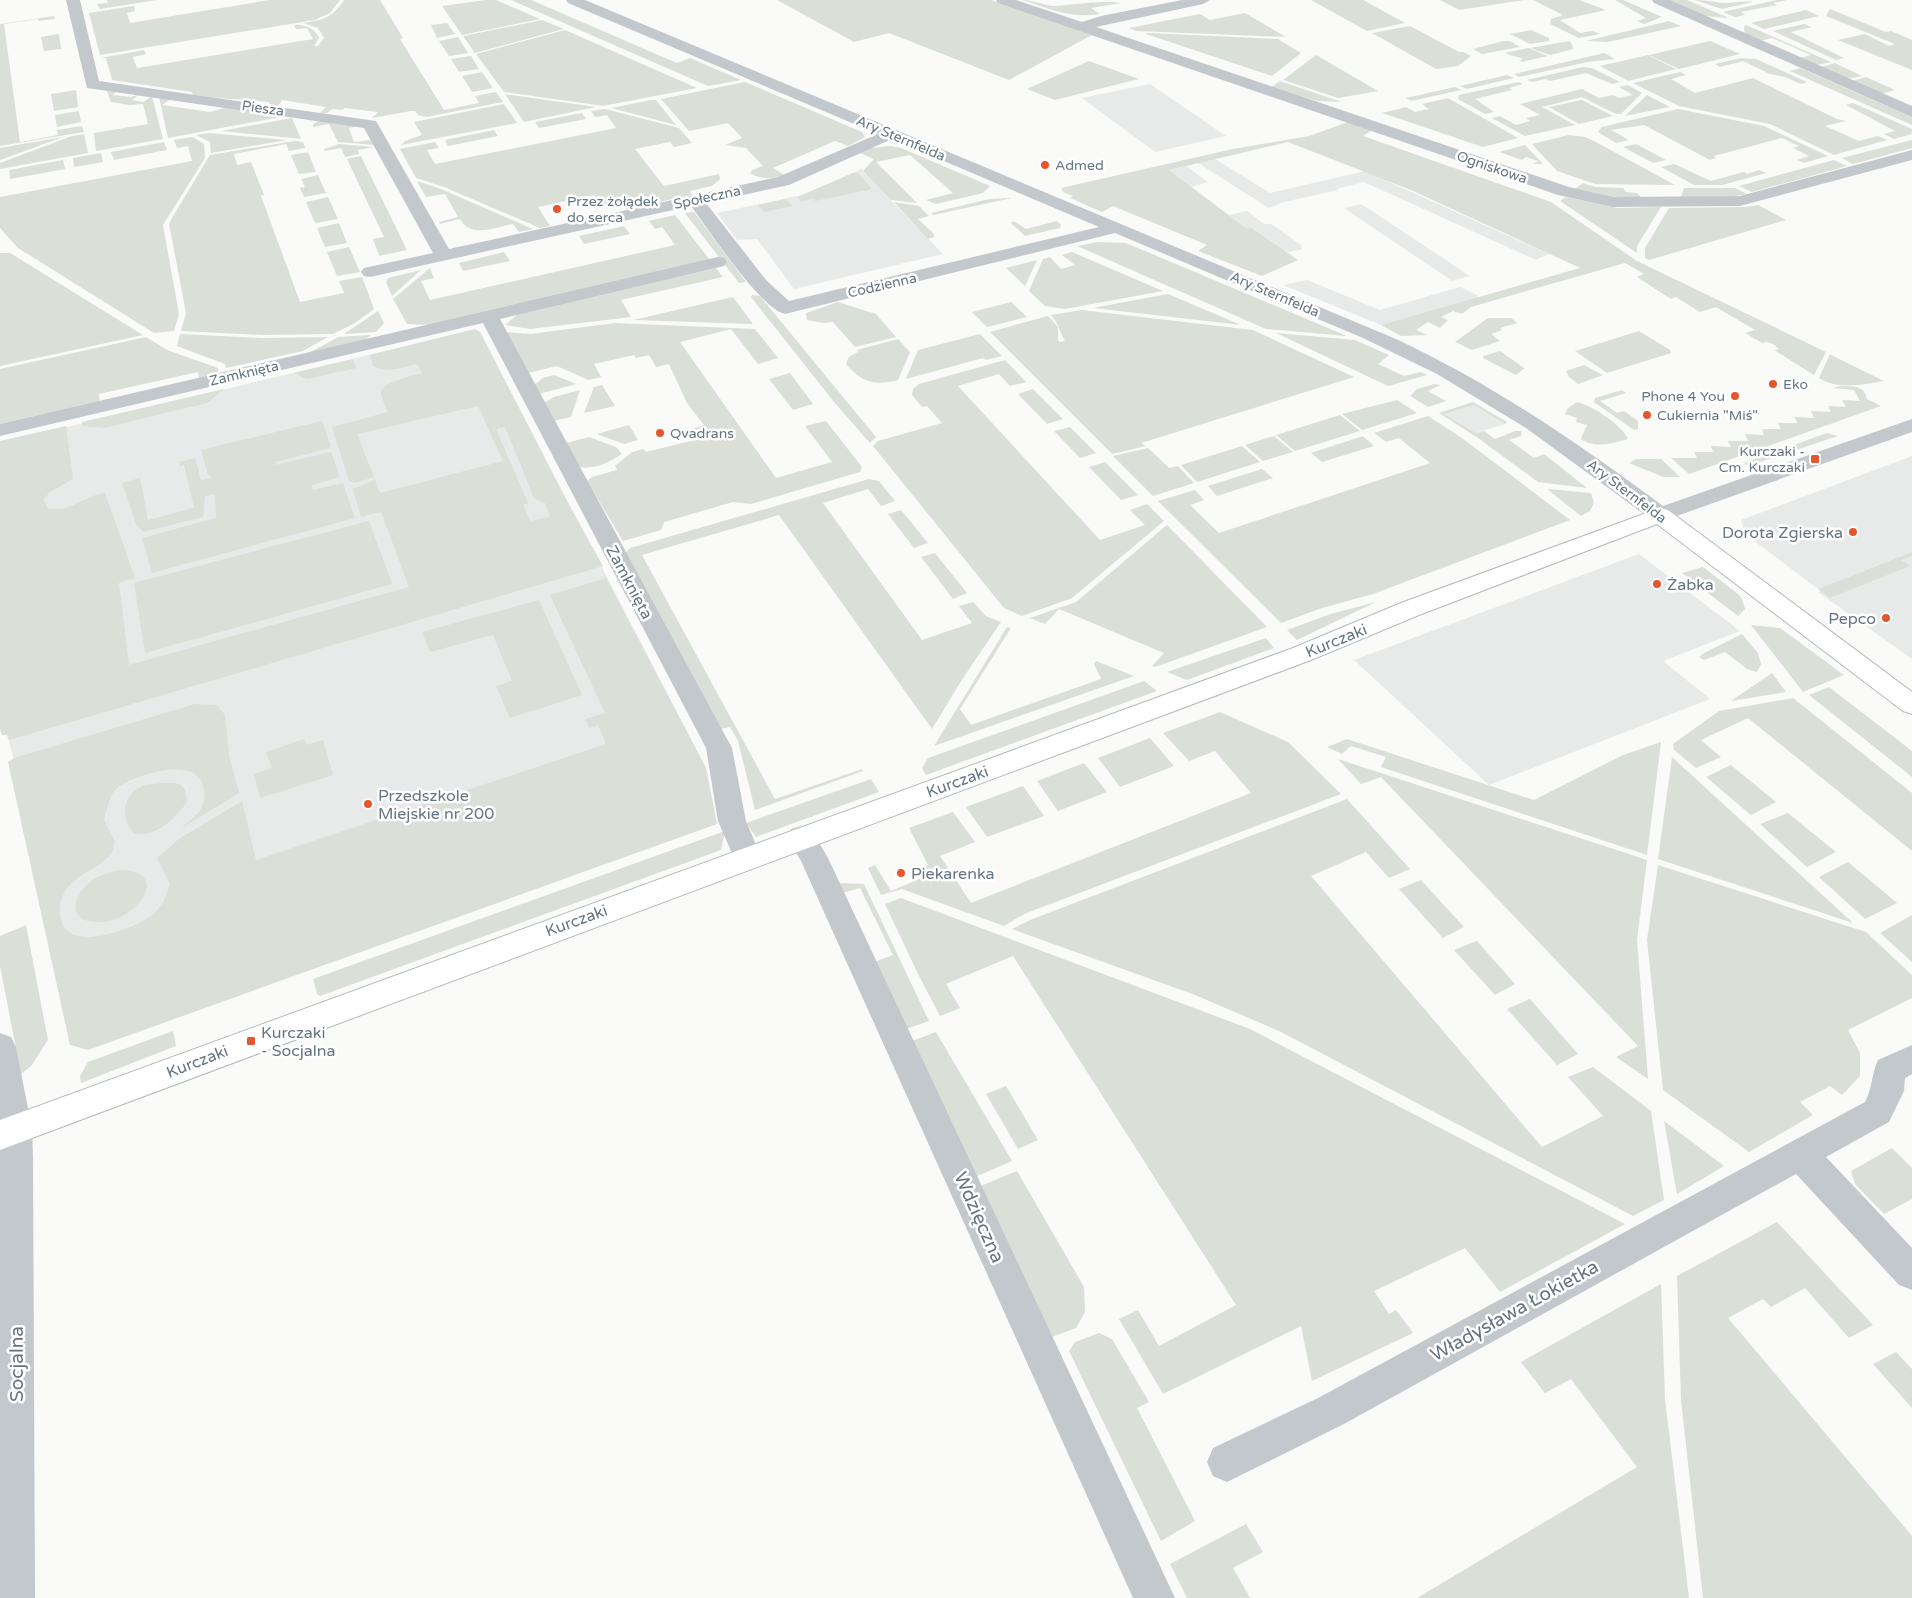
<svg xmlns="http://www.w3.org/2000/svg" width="1912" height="1598" font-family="'Varela Round',sans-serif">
<rect width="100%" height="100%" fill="#fafaf8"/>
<path fill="#e8e9e9" d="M1150 84 1226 136 1155 152 1082 98Z
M1215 159 1270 193 1365 171 1549 254 1536 260 1364 182 1336 189 1338 190 1284 202 1269 208 1198 163Z
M1186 166 1208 182 1192 187 1169 170Z
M863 168V171L943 254 794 289 757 239 737 240 717 213 807 194Z
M1361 204 1369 209 1470 276 1452 281 1344 208Z
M1247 211 1264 224H1271L1301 245 1302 249 1289 252 1284 250 1252 227 1246 228 1229 215Z
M1307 280 1380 310 1460 287 1477 295 1478 298 1381 325 1283 285Z
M473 330 480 332 706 768 89 1045 7 734 0 443Z
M1474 405 1505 424 1476 433 1444 414Z
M1912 456V552L1818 589 1745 534 1741 520Z
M1639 554 1740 631 1663 661 1710 699 1489 785 1354 660Z
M1912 554V659L1818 592Z"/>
<path fill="#dadfd7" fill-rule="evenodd" d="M107 0H157L100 9 97 4 108 3Z
M269 0H340L330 13 315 20 100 55 89 13 134 6 135 11 127 13 130 23Z
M344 0H380L403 38 400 39 444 110 479 103 475 96 496 92 503 102 426 117 418 115 415 111H411L372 118 378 112 345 108 342 110 332 109 327 113H320L326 107 282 100 278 106 270 105 269 102C243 99 218 99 193 95L192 92 112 80 106 58H101L144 50 146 54 133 57 137 68 313 39 307 28 296 29 294 25C305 24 315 29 319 38L314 46H318L324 38 318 28 303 23C324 20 333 17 344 0Z
M485 0H496L540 19 462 35 442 6Z
M511 0H531L677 63 690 58 741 80 708 86Z
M777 0H991L1092 35 1009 80 889 33 854 42Z
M1023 0C1035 0 1045 6 1054 6 1075 5 1102 0 1121 3L1091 8 1100 14C1072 19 1050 9 1023 0Z
M1311 0H1363L1405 23 1367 31Z
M1440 0H1524L1459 10Z
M1533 0H1579L1606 10 1560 20 1580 33 1592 31 1600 34 1579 38 1550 24 1551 19 1563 15Z
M1615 0H1623L1662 17 1644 24 1637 21 1646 18Z
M1670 0H1687L1729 18 1704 16Z
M1695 0C1703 0 1709 1 1716 2 1728 5 1740 0 1753 2L1722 9Z
M1777 0H1787L1773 3 1777 5 1741 12 1745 15 1735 17 1723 12Z
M1830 9 1886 32 1891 31 1912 40V70L1838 40 1865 34 1889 46 1895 44 1826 16Z
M1806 10 1819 16 1764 29 1751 23Z
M1245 13 1286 37 1136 31 1129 28 1200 14 1210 20Z
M54 16 55 19 38 21V19L4 24 20 142 58 135 57 130 82 126 84 132 0 146V24Z
M542 20 564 29 475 53 463 36Z
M1669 21 1681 26 1608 42 1586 41Z
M447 23 455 34 437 38 431 25Z
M1804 24 1812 27 1791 32 1844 58 1836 60 1773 31Z
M1746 25 1831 62 1817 65 1800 58 1811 55 1772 38 1760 41 1745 33 1744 27Z
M1410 26 1459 52H1463L1471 56 1458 66 1436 69 1372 33Z
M565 30 697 88 603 106 504 92 476 54Z
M1531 30 1549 38V41L1530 44 1510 34Z
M1148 33 1278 39 1301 53 1272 76 1146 34Z
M59 34 61 49 44 51 41 37Z
M458 37 468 53 449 56 439 41Z
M1503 41H1510L1520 47 1482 54 1473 49Z
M1569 41 1572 44 1573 49 1550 55 1530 48Z
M1710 41 1740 54 1679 69 1649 55Z
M1528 48 1548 56 1522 62 1520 60 1523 59C1516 56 1511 56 1505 53Z
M1604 53 1615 59 1587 62 1519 77 1514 74Z
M1316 55 1378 91 1338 98 1283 80Z
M1648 55 1676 69 1628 81 1600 66Z
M471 56 479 69 459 72 451 59Z
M1741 58 1756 59 1807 82 1801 84 1785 77 1770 74 1743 61 1720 67 1715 64Z
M1089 61 1139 79 1055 100 1027 89Z
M1835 63 1862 76 1847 79 1821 67Z
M1583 67 1592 68 1620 82 1612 84 1586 73 1550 81 1546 79 1532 82 1527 80Z
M1800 68 1912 117V125L1790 71Z
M482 72 493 88 472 92 462 76Z
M1680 72 1686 75 1671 79 1695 93 1753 78 1837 119 1846 121 1825 126 1859 141 1878 136 1887 140 1834 155 1770 124 1679 106 1633 83Z
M1507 75 1514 78 1467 89 1460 86Z
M1866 77 1895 90 1881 94 1852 81Z
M1280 81 1342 102 1317 101 1272 87Z
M745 82 862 132 865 137 848 146 835 141 773 168 784 175C773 179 761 180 750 173L752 170 763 166 746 148 725 145 742 138 728 123 689 131 661 99Z
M1519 82 1523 84 1509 88 1512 90 1475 99 1494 112 1485 114 1458 99 1459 95Z
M1628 85 1642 93 1621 114H1616L1582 97 1542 107 1575 125 1525 136 1492 118 1500 116 1516 125 1530 121 1526 118 1540 115 1520 104 1582 89 1599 98 1613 95 1619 98 1633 95 1619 87Z
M1455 87 1461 90 1411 101 1406 98Z
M76 90 78 107 54 111 51 94Z
M107 91 116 92 112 95 131 97 140 94 132 100 143 102 152 96 163 139 96 151 94 133 148 124 143 104 130 105 111 102Z
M505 94 596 107 524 122Z
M1647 95 1670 107 1625 116Z
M159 97 171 99 162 105 210 112 228 107 291 115 168 138Z
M1448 98 1518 138 1483 147 1382 113 1406 107 1415 112 1429 109 1422 104Z
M651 100H656L676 125 611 108Z
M1581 100H1582L1613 116 1579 124 1549 107Z
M1853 103 1912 129V134L1894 139 1884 134 1895 131 1846 105Z
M504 104 517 123 401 145 405 141 422 135 414 122Z
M605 109 679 128 692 143 674 147 670 142 635 149 664 186 719 174 720 179 712 186 690 191 692 195 626 209 620 202 602 205 594 195 538 207 550 226 540 228 444 187 416 178 400 149 435 142 439 148 427 150 435 164 616 128 607 115 595 117 591 111Z
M1678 109 1764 126 1828 156 1804 163 1797 160 1809 156 1793 148 1799 146 1782 138 1714 156 1716 158 1710 160 1644 125 1611 130 1629 140 1616 143 1598 132 1602 127Z
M79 111 81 122 57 127 55 115Z
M582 113 586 119 539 128 535 122Z
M292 118 301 139 221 131Z
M319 121 363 125 349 128 354 142 371 140 374 145 338 142 329 124 313 127V124Z
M1348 122 1372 130 1363 136 1551 202 1637 261 1826 352 1814 375 1774 350 1779 349C1774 344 1768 341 1762 343L1745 333 1755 330 1716 307 1700 312 1676 297 1671 299 1637 277 1644 274 1625 263 1471 307 1462 314 1453 311 1441 317 1448 320 1440 328 1428 322 1416 330 1427 335 1401 336 1381 325 1580 268 1411 190 1288 142 1169 170 1246 228 1251 227 1298 260 1262 276 1198 251 1207 245 1113 206 1102 212 1070 198 1073 196 1063 192 1061 188 1233 149 1309 136Z
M494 130 498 136 448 146 445 140Z
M209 133 287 140 211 153 210 142 196 135Z
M84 134 88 153 0 169V163L72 136Z
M1569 135 1585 137 1594 141 1675 185 1595 184 1557 171 1532 144Z
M63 137 0 160V148Z
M193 137 204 144 205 158 163 225 179 314 174 331 154 333 18 248 0 228V197L192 161 188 146 177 148 174 140Z
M1912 140V148L1853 164 1842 158Z
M294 141 303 142 305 148 289 151 286 144 234 154 237 165 251 162 264 195 261 196 300 302 344 293 339 281 362 277 374 309 355 323 333 334 263 335 181 331 186 313 169 224 172 218 210 155Z
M164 142 167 150 114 160 111 152Z
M339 144 374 147 358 150 359 154 345 157 341 148 325 151 324 149Z
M1636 144 1666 160 1653 163 1623 147Z
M1525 145 1543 164H1534L1538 161 1526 157 1522 160 1499 152Z
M891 146 901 148 990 186 983 193 936 204 926 200 953 193 910 155 876 162 917 203 891 200 863 171 874 159 860 153 871 148Z
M308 152 316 172 299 174 291 155Z
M101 153 103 162 74 167 73 158Z
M361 156 407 250 379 256 373 239 384 237 347 159Z
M63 160 65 169 10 179 9 170Z
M1834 160 1847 166 1752 192 1739 186Z
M1674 164 1711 181 1744 172 1747 174 1759 170 1766 173 1722 185H1694L1661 167Z
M853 173H858L872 189 815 201 813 199 801 201 797 197Z
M318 175 326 193 304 197 300 188 305 187 301 179Z
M417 181 441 189 533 229 519 232 513 224C494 227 472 239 460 219L440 224 439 222 458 217 445 194 426 197Z
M1583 183 1595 187 1623 188 1626 192 1637 193 1641 197H1606L1575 189Z
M1684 188H1735L1747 194 1736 196 1681 197Z
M328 197 338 219 315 223 306 202Z
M1566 197 1618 208 1661 207 1637 246V253L1560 201Z
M1012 198 933 215 931 213 989 199Z
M786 199 793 206 764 212 758 205Z
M894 202 919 206 929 216 918 219 934 234V237L928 239Z
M1758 205 1786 220 1649 260 1645 258V248L1669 208 1745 207Z
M694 212 746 282 739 283 685 213Z
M675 215 710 260 431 325 407 324 393 299 430 268 434 278 421 281 430 300 675 245 662 227 655 229 649 221Z
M1014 221 1026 229 1057 221 1061 225 1060 228 1025 236 1011 223Z
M339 223 347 243 325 247 317 228Z
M624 226 630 234 584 244 579 236Z
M1098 242 1126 243 1347 336 1266 329 1077 246Z
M349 247 360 272 337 276 327 252Z
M504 252 510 261 463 271 459 263Z
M1072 252 1163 291 1065 309 1045 306 1029 291 1043 259 1050 257 1061 269 1075 265 1062 255Z
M0 253H10L143 335 0 366Z
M1037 260 1025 286 1006 268Z
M716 268 723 277 621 300 631 317 530 329 505 325 520 312Z
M421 270 392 296 386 282 388 278Z
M1168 294 1241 325 1093 308Z
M752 295 760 296 876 437 870 443 834 402 751 297Z
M733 297 753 324 633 320Z
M838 302 876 314 896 337 855 347 833 322 824 323 807 320 806 313Z
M1011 302 1027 317 987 327 972 312Z
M1082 310 1253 330 1354 377 1141 443 1146 446 1112 454 990 332 1048 316 1058 327V340L1060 342 1065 341C1059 331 1060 325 1051 315Z
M378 311 384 323 376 332 344 334Z
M1488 318H1511L1517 323 1500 328 1502 330 1491 334 1500 341 1472 350 1455 342Z
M615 323 755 329 778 358 758 364 731 329 680 342 776 478 832 462 805 426 826 421 862 467 860 472 751 504 733 502 664 522 661 530 623 541 587 481 592 477 617 470 615 466 632 452 643 449 646 452 699 439 693 429 704 425 687 403 669 364 656 367 649 355 636 358 634 355 594 364 601 377 588 380 557 366 528 373 505 332 530 334Z
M475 329 480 332 563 494 603 566 9 740 7 735H2L0 729V441L66 426 73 479 50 492 43 500 49 509H64L98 494 105 493 135 578 119 583 129 665 409 587 381 512 361 517 353 489 375 480 380 493 503 461 478 406 357 434 374 477 355 483 349 481 332 427 388 412C386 407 382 399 381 394 380 382 412 376 422 373L417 364C403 367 387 374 373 366L370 355ZM505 427 534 498 545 503 550 517 530 521 523 505 528 503 496 429Z
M1639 331 1670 350 1671 353 1607 373 1575 351Z
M1276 333 1355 340 1389 355 1378 364 1404 376 1421 372 1427 375 1388 386Z
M180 334 263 338 328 337 303 351 226 368 225 364 177 346Z
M980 334 1002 356 986 360 983 358 906 379 918 350Z
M371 335 365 340 309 353 338 337Z
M146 337 167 350 218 368V373L199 378 198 372 99 394 100 401 0 424V369Z
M898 339 910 352 898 380C875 386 862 383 846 364L849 357 858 352 857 350Z
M1500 351 1524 368H1525L1516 375 1483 358V356Z
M1830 354 1833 356 1884 381C1863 385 1837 390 1819 378Z
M353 359 356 368 307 379 294 373Z
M1005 360 1026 382 1010 386 999 374 958 386 1100 540 1145 525 1130 510 1147 504 1164 521 1072 598 1022 616 1004 608 873 446 878 441 942 423 927 406 922 407 912 395 913 389 919 384Z
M1584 365 1603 375 1578 384 1569 377 1566 371Z
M790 373 813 404 793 410 769 379Z
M554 375 576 384 539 394 534 385 543 378Z
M1434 384 1440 385 1428 391 1446 401 1428 407 1410 396 1417 389Z
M602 385 615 406 584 413 594 387Z
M1839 386C1852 387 1864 384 1867 399L1881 406 1689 474 1671 458H1697L1694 452H1713L1711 446 1731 447 1728 441H1748L1745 434 1764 435 1762 429H1781L1778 423H1798L1794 417 1814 418 1811 411 1831 412 1828 406 1846 407 1842 400 1860 401 1854 390 1833 388Z
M224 389 207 403 104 428 83 426 82 422Z
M1033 389 1063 419 1047 424 1018 394Z
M580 390 571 417 554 421 544 403 554 397Z
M1622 390 1626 393 1600 401 1617 413 1624 411 1638 421V429L1634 430 1594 402 1595 398Z
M1397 400 1417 413 1362 430 1342 414Z
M1473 402 1507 422 1505 424 1474 405 1444 414 1476 433 1484 431 1495 439 1515 431H1522L1521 436 1509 440 1534 458 1544 454 1587 488 1538 482 1478 438 1439 413Z
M1577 402C1591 405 1622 425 1628 439 1614 443 1594 449 1581 439L1587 425 1576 422 1577 418 1565 414 1568 408Z
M1340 415 1360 431 1295 451 1276 435Z
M1428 416 1462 438 1570 520 1373 594 1322 608 1281 623 1158 501 1195 490 1204 500 1190 505 1219 533 1430 463 1399 438 1386 442 1374 433Z
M322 421 331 446 327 449 275 462 276 465 331 452 340 477 312 485 313 490 343 483 355 518 152 573 142 538 216 518 215 494 205 496 203 517 143 532 136 524 122 483 140 478 148 520 194 508 184 465 180 466 179 462 195 458 201 480 213 478 208 475 201 450Z
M629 425 638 440 624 444 597 434Z
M1070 427 1096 453 1080 458 1054 431Z
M1827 433 1838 436 1748 466 1744 463Z
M1274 436 1293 452 1263 461 1245 445Z
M1363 436 1374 446 1322 462 1311 453Z
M589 437 616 447 622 454C610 462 593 470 579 467L566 443Z
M1242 446 1260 462 1197 482 1181 465Z
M1148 448 1169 468 1178 466 1194 483 1153 496 1113 456Z
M1636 459H1661L1680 477H1663L1629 463Z
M1105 462 1138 495 1121 500 1089 467Z
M1262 469 1273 478 1217 496 1208 486Z
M869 479 879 481 895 501 881 506 868 489 823 503 922 640 972 623 959 606 973 602 986 616 1001 622 963 678 932 729 779 515 642 555 775 799 862 769 863 771 755 810 738 741 730 727 720 729 625 553 630 548Z
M1547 489 1591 493 1594 503 1590 511 1581 516Z
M901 510 928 543 914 548 888 514Z
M369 521 392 584 145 653 134 583Z
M1167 525 1267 627 1155 667 1152 666 1164 653 1059 609 1045 624 1030 618 1076 602Z
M1912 552V556L1901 560 1910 566 1830 598 1818 589Z
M935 553 967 593 953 599 921 557Z
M1703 567 1738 594 1742 599 1745 609 1738 616 1682 573Z
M606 578 706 768 717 824 88 1050 70 1045 8 762 14 758 195 704 217 705 225 715 229 755 239 793 180 829C186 824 194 818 200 811 204 805 205 796 204 789 199 754 135 774 117 788 109 795 107 810 104 820L115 841C114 845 113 850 112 852 96 875 58 875 60 914 62 956 132 930 151 916 162 908 166 897 170 884L157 858 180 838 242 801 256 860 606 744 598 725 589 728 585 719 605 713 550 595Z
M539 600 582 695 510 718 496 686 512 681 493 635 430 652 422 632Z
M1376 602 1297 640 1287 630 1331 614Z
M1751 625 1780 628 1844 675 1803 692Z
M1007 627 1011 628 960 709 971 725 1101 679 1094 664 1096 661 1134 676 934 746Z
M1742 634 1758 653 1761 664 1757 672 1747 669 1725 652 1704 660 1699 657 1704 653Z
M1266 638 1274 648 1187 680 1167 672Z
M1772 673 1786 692 1731 701Z
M1144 681 1157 691 926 775 922 768 928 758Z
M1829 687 1912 751V777L1809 695Z
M1793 698 1912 793V851L1748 718 1701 740 1721 757 1696 768 1674 750 1673 744 1719 711Z
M1220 712 1288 742 1341 794 1024 914 1004 926 902 889 881 895 868 868 875 865 891 891 924 877 920 869 928 865 909 828 953 812 975 842 940 856 971 903 1251 793 1215 751 1189 761 1163 733Z
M1150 738 1174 766 1120 787 1098 758Z
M304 739 306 745 323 740 333 775 260 798 254 774 272 768 266 752Z
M1347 739 1534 800 1623 755 1661 742 1647 855 1381 767 1386 757 1351 746 1342 754 1327 747Z
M1672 757 1853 923 1658 859Z
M1338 759 1647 860 1637 940 1648 1079 1616 1057 1638 1046 1381 777 1361 784Z
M1084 763 1107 792 1058 811 1037 781Z
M1731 765 1776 802 1751 815 1706 777Z
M871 779 879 792 756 837 746 823Z
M163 783C180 782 186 784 187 802 177 817 155 839 134 833 120 819 122 794 143 786 149 784 156 784 163 783Z
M1023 786 1044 816 987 837 966 807Z
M1347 799 1410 869 1389 878 1366 852 1311 876 1542 1147 1603 1116 1568 1077 1593 1067 1651 1111 1664 1200 1633 1216 1279 1031 1195 995 1012 929 1030 920Z
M1788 813 1836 852 1807 867 1760 824Z
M725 831 721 850 320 996 317 994 313 979Z
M1848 862 1897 903 1865 919 1819 877Z
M1658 865 1866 932 1912 975V998L1848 1030 1860 1053V1076L1842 1095 1830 1086 1800 1102 1813 1115 1749 1152 1663 1090 1647 940Z
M118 870C177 869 133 927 95 922 64 919 75 892 93 880 101 875 110 872 118 870Z
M1421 880 1464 927 1443 938 1399 889Z
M838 883 864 884 929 1021 906 1029 874 962 893 955 860 888 843 893Z
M901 898 1250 1029 1625 1224 1500 1292 1465 1248 1374 1291 1389 1314 1396 1310 1413 1333 1312 1381 1301 1326 1163 1394 1119 1319 1138 1310 1159 1346 1236 1305 1013 956 946 984 960 1008 940 1016 918 974 885 904Z
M1912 915V962L1880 933Z
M26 925 48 1040 31 1066 21 1074 0 966V936Z
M1477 941 1515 984 1495 995 1454 950Z
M1530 999 1578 1054 1557 1065 1507 1009Z
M173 1031 176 1046 81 1083 80 1076 88 1062Z
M936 1032 1012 1161 975 1177 912 1041Z
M1006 1086 1038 1140 1018 1149 986 1094Z
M1664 1121 1724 1166 1677 1194Z
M1892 1148 1912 1168V1199L1884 1214 1855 1184 1851 1171Z
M1017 1171 1084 1287 1085 1312 1076 1328 1049 1338 978 1187Z
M1777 1222 1873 1325 1849 1338 1805 1288 1771 1307 1763 1299 1728 1318 1912 1536V1598H1703L1681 1400 1677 1276Z
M1661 1284 1665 1399 1689 1598H1417L1637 1467 1571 1379 1545 1393 1521 1362Z
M1099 1333 1112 1339 1149 1402 1137 1408 1195 1521 1161 1541 1069 1351 1075 1342Z
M1896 1352 1912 1369V1408L1873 1364Z
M1246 1524 1263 1552 1233 1568 1250 1598H1187L1170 1564Z"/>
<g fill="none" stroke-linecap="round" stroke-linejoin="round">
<g stroke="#b3babf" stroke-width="2">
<path id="secondary" d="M1660 508 1668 510 1912 692V714L1903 711 1657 524 1419 615 1311 660 0 1150V1120L1293 648 1401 603Z"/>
</g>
<path fill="#c3c8cc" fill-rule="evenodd" d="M66 0H80L99 81 376 121 449 249 778 177 878 134 568 3 566 0H585L1396 339C1494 385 1576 442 1663 506L1912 419V432L1660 522 1652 520 1526 428 1437 374 1363 338 1115 233 785 314C759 307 709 230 691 206L370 277 364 276 361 272 364 268 433 253 364 128 87 88ZM892 139 1099 227 789 301 766 280 706 203 789 185Z
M996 0H1016L1082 22 1101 16 1182 0H1210L1203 4 1096 27 1569 187 1613 197 1740 196 1912 150V160L1740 206 1613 207 1558 195 998 3Z
M1652 0H1670L1912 106V117L1654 3Z
M718 257 724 258 727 262 724 266 500 319 732 748 746 821 761 857 757 865 747 868 737 865 718 821 706 748 483 323 0 436V424Z
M801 826 811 829 828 858 1175 1598H1133L801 861 787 837 791 829Z
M0 1033 11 1037 16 1047 32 1129 33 1158 35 1598H0Z
M1912 1045V1074L1905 1078 1904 1091 1889 1122 1826 1157 1912 1248V1290L1899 1285 1796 1174 1344 1424 1227 1482 1213 1476 1207 1462 1213 1448 1318 1398 1865 1102C1873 1087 1871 1075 1878 1060Z"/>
<use href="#secondary" fill="#fff" fill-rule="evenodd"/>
</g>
<g fill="#e4572e" stroke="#fff" stroke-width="2">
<circle cx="1045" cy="165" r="5"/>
<circle cx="557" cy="209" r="5"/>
<circle cx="1773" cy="384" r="5"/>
<circle cx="1735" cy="396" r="5"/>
<circle cx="1647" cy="415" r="5"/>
<circle cx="660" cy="433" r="5"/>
<rect x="1810" y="454" width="10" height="10" rx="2.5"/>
<circle cx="1853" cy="532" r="5"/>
<circle cx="1657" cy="584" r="5"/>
<circle cx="1886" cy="618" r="5"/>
<circle cx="368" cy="804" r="5"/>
<circle cx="901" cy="873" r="5"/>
<rect x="246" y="1036" width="10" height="10" rx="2.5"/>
</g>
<g text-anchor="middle" stroke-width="5" stroke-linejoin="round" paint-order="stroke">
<g font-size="14" fill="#657683" stroke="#fff">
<text transform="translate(263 108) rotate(8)" y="5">Piesza</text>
<text transform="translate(901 138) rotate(23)" y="5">Ary Sternfelda</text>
<text transform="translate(1492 167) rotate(19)" y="5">Ogniskowa</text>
<text transform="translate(707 197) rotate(-12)" y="5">Społeczna</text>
<text transform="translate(882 285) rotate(-13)" y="5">Codzienna</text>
<text transform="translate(1275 294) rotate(23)" y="5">Ary Sternfelda</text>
<text transform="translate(244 373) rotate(-13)" y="5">Zamknięta</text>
<text transform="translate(1627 491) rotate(37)" y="5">Ary Sternfelda</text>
</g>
<g font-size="14" fill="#657683" stroke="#fff" text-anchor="start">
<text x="1055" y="170">Admed</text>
<text x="567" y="206">Przez żołądek<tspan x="567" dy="16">do serca</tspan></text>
<text x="1783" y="389">Eko</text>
<text x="1725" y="401" text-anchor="end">Phone 4 You</text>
<text x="1657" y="420">Cukiernia "Miś"</text>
<text x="670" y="438">Qvadrans</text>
<text x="1805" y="456" text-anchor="end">Kurczaki -<tspan x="1805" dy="16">Cm. Kurczaki</tspan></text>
</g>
<g font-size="16" fill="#657683" stroke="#fff" text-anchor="start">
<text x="1843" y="538" text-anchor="end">Dorota Zgierska</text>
<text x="1667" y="590">Żabka</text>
<text x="1876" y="624" text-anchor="end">Pepco</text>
<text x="378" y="801">Przedszkole<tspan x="378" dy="18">Miejskie nr 200</tspan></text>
<text x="911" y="879">Piekarenka</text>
<text x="261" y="1038">Kurczaki<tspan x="261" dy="18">- Socjalna</tspan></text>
</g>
<g font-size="16" fill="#657683" stroke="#fff">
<text transform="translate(630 582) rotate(62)" y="6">Zamknięta</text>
<text transform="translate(1336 640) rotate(-22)" y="6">Kurczaki</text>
<text transform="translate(957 781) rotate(-20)" y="6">Kurczaki</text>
<text transform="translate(576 920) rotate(-20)" y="6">Kurczaki</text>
<text transform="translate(197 1061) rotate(-21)" y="6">Kurczaki</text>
</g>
<g font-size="19" fill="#657683" stroke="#fff">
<text transform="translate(980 1217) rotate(66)" y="7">Wdzięczna</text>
<text transform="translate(1514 1310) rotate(-29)" y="7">Władysława Łokietka</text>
<text transform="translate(16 1364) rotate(-90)" y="7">Socjalna</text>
</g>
</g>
</svg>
